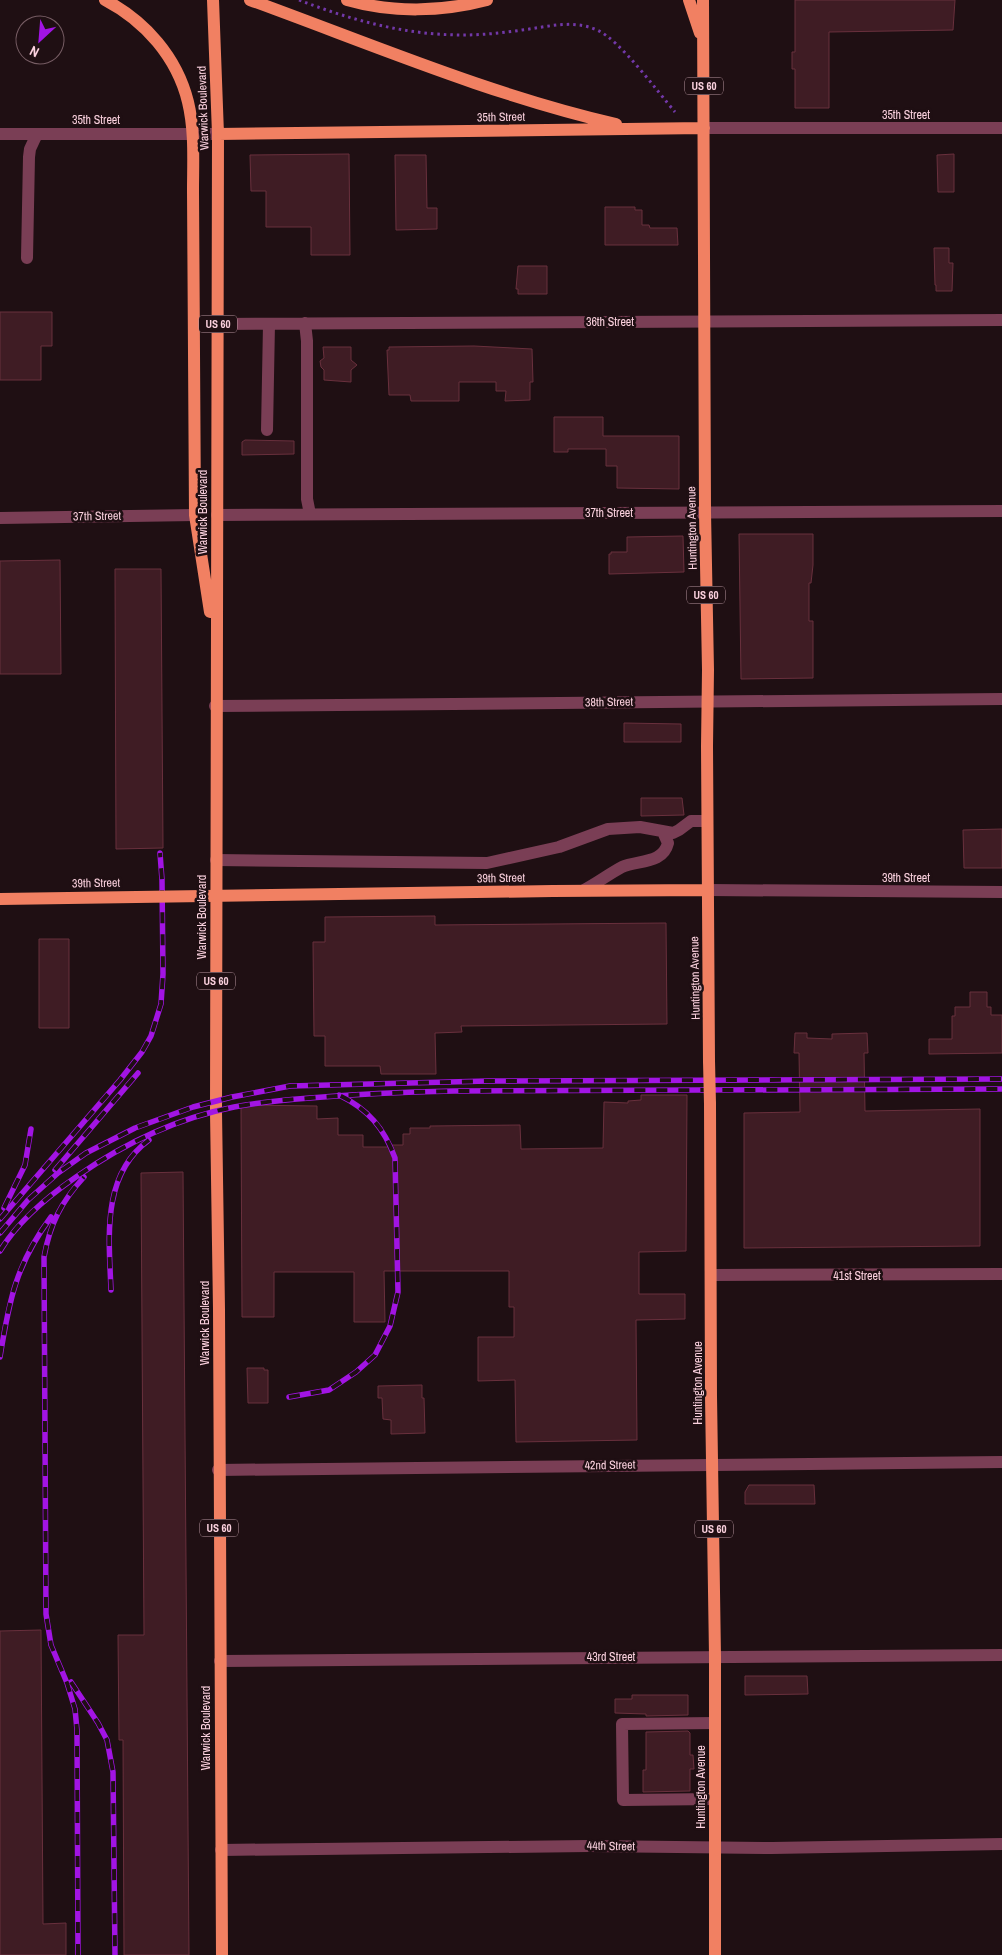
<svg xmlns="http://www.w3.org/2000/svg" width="1002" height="1955" font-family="'Archivo Narrow',sans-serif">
<rect width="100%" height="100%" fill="#1f0f13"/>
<path fill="#3f1c24" stroke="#69303d" d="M795 0H955L953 30 829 32V108H795V69H792V52H795Z
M349 154 350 255H311V227H266V191H251L250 155Z
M954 154V192H938L937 155Z
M395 155H426L427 208H437V229L396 230Z
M605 207H635V210H642V225H649L650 228H677L678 245H605Z
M934 248H949V263H953L952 291H936V285H935Z
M518 266H547V294H518V289H516Z
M0 312H52V346H41V380H0Z
M474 346 532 349 533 382H530V400L505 401 506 391H496V382H459V401H411L410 395H389L387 350H389V347Z
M323 347H351V360L357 365 351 370V382L324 380V370L321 367 320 361 324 358Z
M554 417H603V436H679V489L617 488V466H606V449H568V452H554Z
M245 440 294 441V454L242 455V442Z
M739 534H813V565L811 583H809V621H813V678L741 679Z
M683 536 684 572 609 574V554H611V552H627V537Z
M60 560 61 674H0V561Z
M115 569H161L163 848 116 849Z
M624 723 681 724V742H624Z
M641 798H682L684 815 641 816Z
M1002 829V868H964L963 830Z
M435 916V925L666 923 667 1024 461 1026 462 1032 435 1033 436 1074H381L380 1066H325V1036H314L313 942H325V917Z
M39 939H69V1028H39Z
M970 992H987V1007H991V1015H1002V1053L929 1054V1039H952V1016H955V1007H970Z
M795 1033H807V1038L832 1039V1034L867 1033 868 1053H864L865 1111 980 1109V1246L744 1248V1113L800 1112 799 1053H794Z
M641 1095H687L686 1251 639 1252V1294H685V1319L636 1320 637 1440 516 1442 515 1380 478 1381V1337H514V1307H509V1271H384L385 1322H354V1272H274V1317H242L241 1105 317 1106V1119L338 1118V1135H363V1147H392V1145H403V1134H410V1128H430V1126L520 1125 521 1149 603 1148 604 1102 628 1103V1101L641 1100Z
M183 1172 189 1955H124L123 1740H119L118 1635H144L141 1173Z
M247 1368H264V1370H268V1403H248Z
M422 1385V1398H424L425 1433 391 1434V1420L383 1419 382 1398H378V1386Z
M749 1485H814L815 1504H745V1492Z
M41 1630 43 1924 66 1923V1955H0V1631Z
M745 1676H807L808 1694 745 1695Z
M632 1695H688V1715L646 1716V1714L615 1713V1699H632Z
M688 1731 690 1733V1755H693L694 1769H690V1791L643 1792V1770H646V1732Z"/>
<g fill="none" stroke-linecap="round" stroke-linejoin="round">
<path stroke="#7238a8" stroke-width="3" stroke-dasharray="2.5 4" stroke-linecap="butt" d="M299 0C351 20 405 35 462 35 482 35 502 33 522 30 548 27 572 19 597 30 620 40 657 91 675 112"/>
<path stroke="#7a3e55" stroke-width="12" d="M704 128H1002
M0 134H218
M27 258 29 157 30 149 37 134
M305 323 307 341V499L310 514
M218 324 1002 320
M267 430 269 324
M217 515 1002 511
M0 518 195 515
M215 706 1002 699
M216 860 487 863 559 847 608 829 640 827 673 833 679 830 691 821H707
M584 890C597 883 609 874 622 867 638 860 663 864 668 843L663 832
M708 890 1002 892
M712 1275 1002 1274
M218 1470 1002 1462
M220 1661 1002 1655
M715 1799 623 1800 622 1724 715 1723
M221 1850 589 1846 772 1848 1002 1844"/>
<path stroke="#f18062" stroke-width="12" d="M213 0 218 134 216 1112 219 1309 222 1955
M250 0C371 44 490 95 616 124
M347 0C392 13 442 12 487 0
M689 0 700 33
M703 0 705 512 708 670 707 746 709 1061
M218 134 704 128
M193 191 195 515 210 612
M553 891 708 890
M710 1104 711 1396 715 1656V1955"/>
<g stroke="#a214e4" stroke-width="5.5">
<path id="rail" d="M55 1170 138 1073
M4 1208 25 1165 31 1129
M0 1219 120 1080 142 1052 151 1036 161 1004 163 974 162 880 160 853
M0 1233 28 1200 58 1173 86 1153 135 1128 193 1107 232 1097 290 1086 488 1081 1002 1079
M0 1251C18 1221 47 1197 76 1177 123 1144 178 1118 234 1107 259 1102 284 1100 310 1098 358 1094 405 1092 454 1091L1002 1089
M111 1290C109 1238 101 1175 149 1140
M0 1357C9 1301 16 1264 51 1217
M289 1397 329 1390 356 1372 375 1355 390 1326 398 1292 395 1158C384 1128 368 1109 339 1095
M71 1682 98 1723 107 1740 113 1772 115 1955
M78 1955 77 1730 75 1709 67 1683 51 1645 46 1614 44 1257C50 1224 61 1202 84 1177"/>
</g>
<use href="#rail" stroke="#1f0f13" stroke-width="4" stroke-dasharray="11" stroke-linecap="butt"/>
<path stroke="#f18062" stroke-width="12" d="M105 0C145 21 177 57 188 102 195 131 193 161 193 191
M0 899 553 891
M709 1061 710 1104"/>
</g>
<g text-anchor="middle" stroke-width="5" stroke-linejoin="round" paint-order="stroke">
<g fill="#1f0f13" stroke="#b997a1" stroke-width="1">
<rect x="685" y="77.5" width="38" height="17" rx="4"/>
<rect x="199" y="315.5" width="38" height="17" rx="4"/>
<rect x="687" y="586.5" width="38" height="17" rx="4"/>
<rect x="197" y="972.5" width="38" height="17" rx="4"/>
<rect x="200" y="1519.5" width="38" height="17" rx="4"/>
<rect x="695" y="1520.5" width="38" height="17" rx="4"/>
</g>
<g font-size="11" font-weight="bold" fill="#fbd1de">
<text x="704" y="90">US 60</text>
<text x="218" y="328">US 60</text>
<text x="706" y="599">US 60</text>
<text x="216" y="985">US 60</text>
<text x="219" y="1532">US 60</text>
<text x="714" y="1533">US 60</text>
</g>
<g font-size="12" fill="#fbd1de" stroke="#1f0f13">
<text transform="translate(203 108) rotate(-92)" y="4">Warwick Boulevard</text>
<text x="906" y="119">35th Street</text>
<text transform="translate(501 117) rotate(-1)" y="4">35th Street</text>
<text x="96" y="124">35th Street</text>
<text x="610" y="326">36th Street</text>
<text transform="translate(203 512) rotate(-90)" y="4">Warwick Boulevard</text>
<text x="609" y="517">37th Street</text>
<text transform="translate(97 516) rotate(-1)" y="4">37th Street</text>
<text transform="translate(692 528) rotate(-91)" y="4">Huntington Avenue</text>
<text transform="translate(609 702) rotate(-1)" y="4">38th Street</text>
<text transform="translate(501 878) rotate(-1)" y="4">39th Street</text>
<text x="906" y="882">39th Street</text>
<text transform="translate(96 883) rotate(-1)" y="4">39th Street</text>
<text transform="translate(202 917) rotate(-90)" y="4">Warwick Boulevard</text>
<text transform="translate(695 978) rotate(-91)" y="4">Huntington Avenue</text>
<text x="857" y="1280">41st Street</text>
<text transform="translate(205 1323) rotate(-90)" y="4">Warwick Boulevard</text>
<text transform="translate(698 1383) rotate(-90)" y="4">Huntington Avenue</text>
<text transform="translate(610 1465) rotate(-1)" y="4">42nd Street</text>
<text x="611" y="1661">43rd Street</text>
<text transform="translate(206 1728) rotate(-90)" y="4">Warwick Boulevard</text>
<text transform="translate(701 1787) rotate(-90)" y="4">Huntington Avenue</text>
<text transform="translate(611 1846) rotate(1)" y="4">44th Street</text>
</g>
</g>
<g transform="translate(40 40) rotate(206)"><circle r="24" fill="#1f0f13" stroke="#775d64"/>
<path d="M0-4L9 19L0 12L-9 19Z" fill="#a214e4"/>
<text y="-8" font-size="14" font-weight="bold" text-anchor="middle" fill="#fbd1de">N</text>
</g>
</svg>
